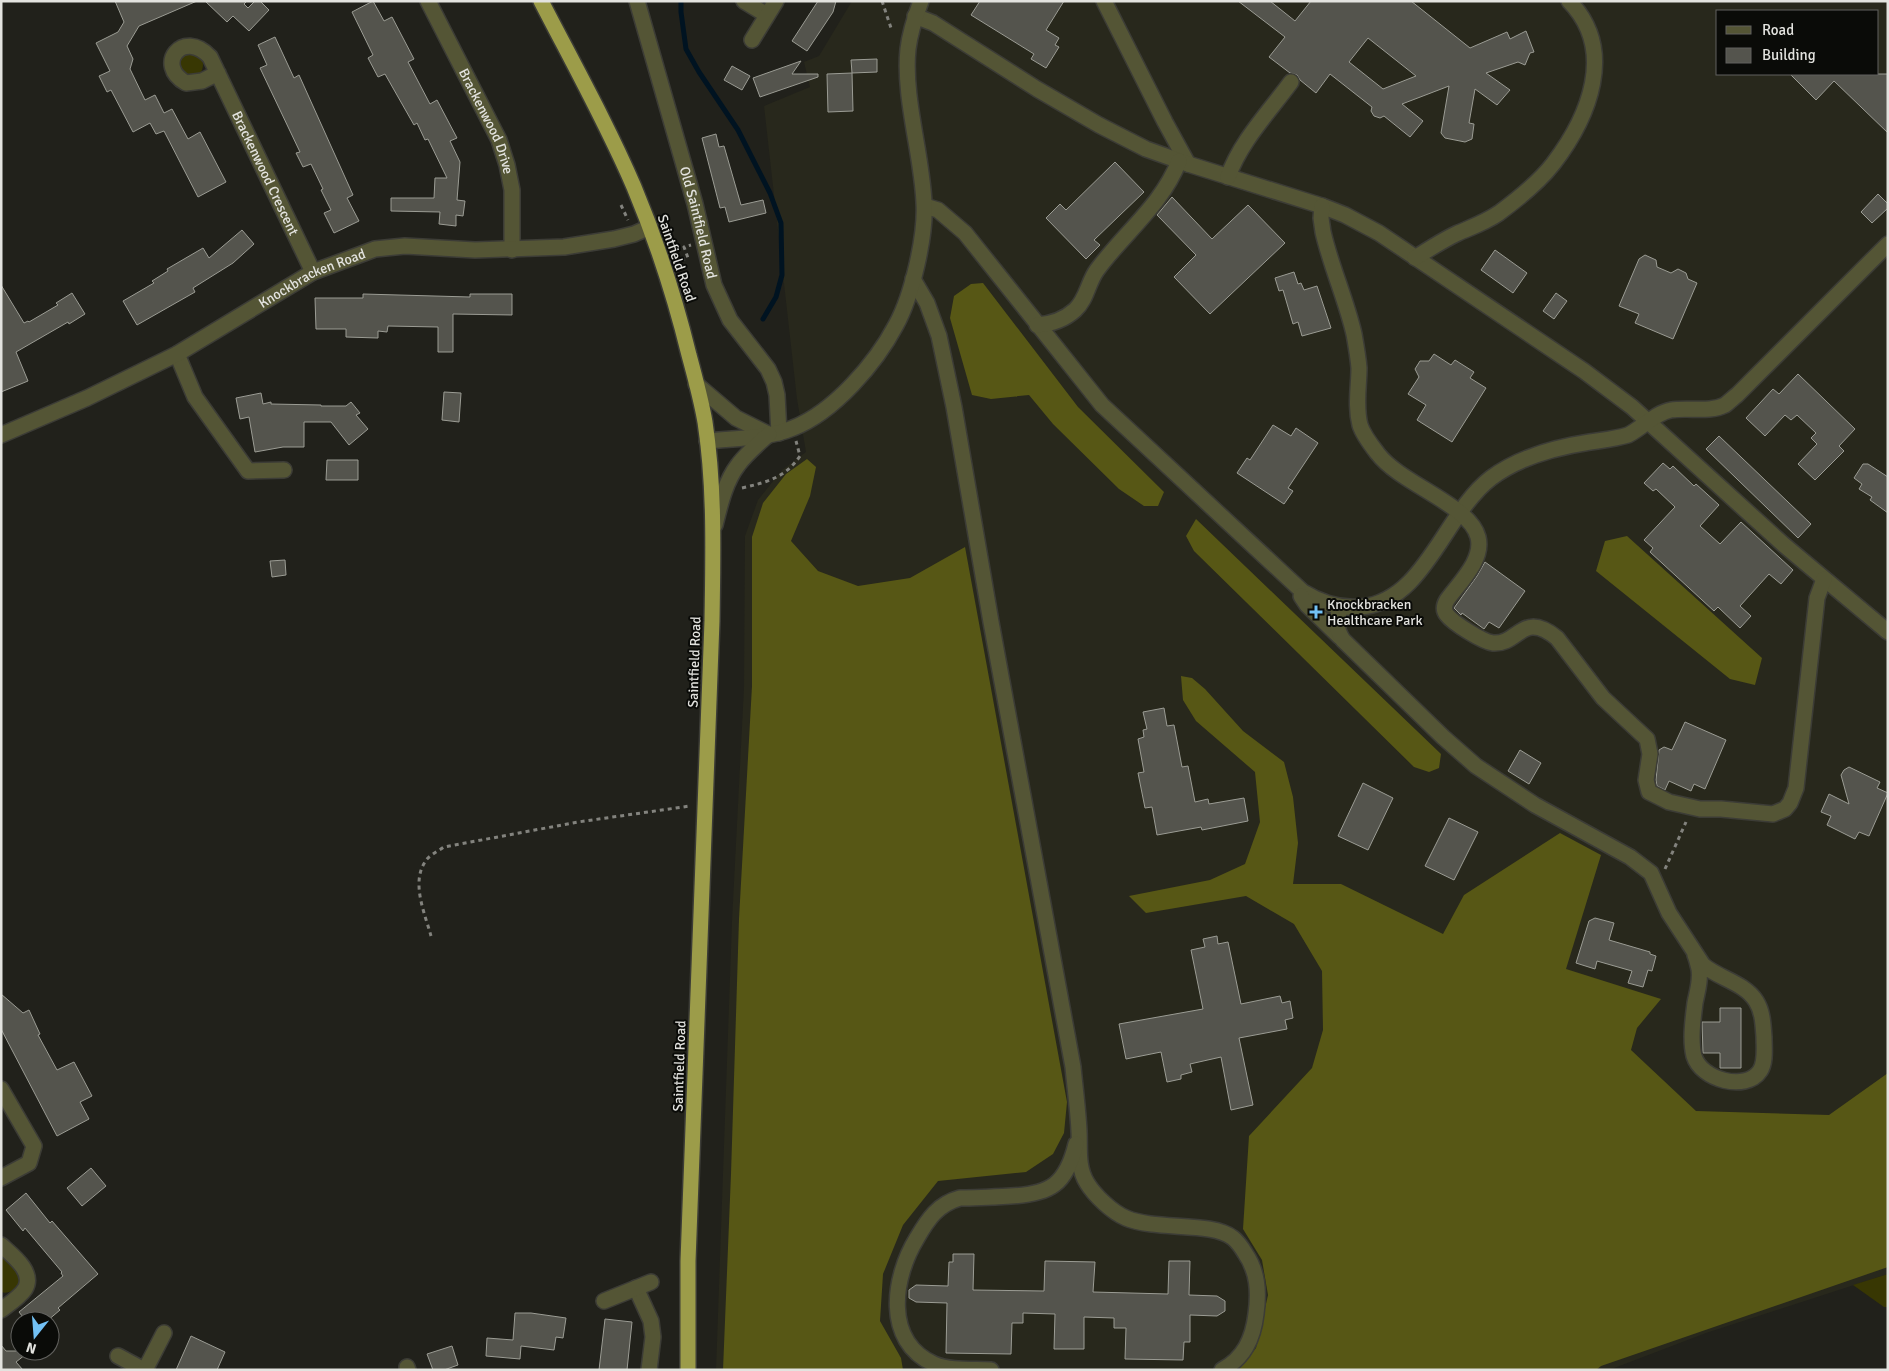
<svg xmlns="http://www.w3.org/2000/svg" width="1889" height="1371" font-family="Signika,sans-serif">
<rect width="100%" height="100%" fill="#21211b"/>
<path fill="#28281c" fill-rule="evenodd" d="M852 1H1888V1274L1706 1333 1609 1370H716L732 921 744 688 745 536 758 500 782 470 806 452 797 399 764 106 810 87 804 62 819 56ZM1718 11H1878V74H1718Z"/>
<path fill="#383703" d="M179 65a12 12 0 1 1 24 0a12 12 0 1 1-24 0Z
M1 1255 15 1268 22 1278C19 1287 11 1295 1 1292Z
M1888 1274V1307H1884L1853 1285Z"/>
<path fill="#575715" d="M983 283 1078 407 1164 492 1158 506H1144L1119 489 1053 424 1029 395 991 399 972 395 950 318 954 296 971 284Z
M807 459 816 467 810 496 791 541 818 571 858 586 910 578 965 547 1067 1102 1064 1133 1053 1154 1026 1172 938 1181 903 1225 883 1274 880 1321 901 1358 903 1370H723L731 1174 739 919 752 686V537L763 503 786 474Z
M1196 519 1441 754 1439 768 1429 772 1414 767 1194 551 1186 536Z
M1627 536 1762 658 1755 685 1730 679 1596 571 1605 541Z
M1181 676 1192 678 1205 689 1243 731 1284 762 1293 797 1298 843 1293 884H1341L1443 934 1464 895 1560 833 1601 855 1566 969 1661 999 1637 1028 1631 1050 1696 1111 1829 1115 1888 1073V1267L1601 1366 1596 1370H1236L1241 1366 1256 1348 1268 1295 1262 1260 1243 1229 1249 1136 1312 1068 1323 1030 1322 971 1294 924 1246 896 1146 913 1129 896 1210 880 1245 864 1260 822 1255 772 1196 721 1183 700Z"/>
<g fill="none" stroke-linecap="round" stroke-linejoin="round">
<path stroke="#001321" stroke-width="5" d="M681 1V12L686 49 699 72 738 130 770 193 781 223 782 275 776 297 763 319"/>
</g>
<path fill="#54544d" stroke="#9b9c94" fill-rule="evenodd" d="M115 1H197L139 26 127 46 133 59 130 69 145 100 155 95 164 113 172 109 188 139 200 132 226 182 198 197 164 131 156 134 150 123 133 132 111 90 107 92 99 76 110 71 96 43 118 32 124 22Z
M205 1H247L244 4 248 8 255 1H260L269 10 249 31 233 16 227 22Z
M373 1 384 21 392 17 414 59 408 62 430 104 437 100 457 138 450 141 460 162 457 200 465 201 463 216 456 215V226L439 224 440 212 391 211V198H434L435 178H447L428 139 425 140 417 123 414 125 385 74 378 77 368 58 373 55 352 12Z
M818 1H836L833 12 807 51 792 41Z
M980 1H1064L1046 30 1059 38 1055 45 1059 47 1046 68 1031 59 1034 54 971 15Z
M1238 1H1270L1295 21 1311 1H1411L1470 48 1507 32 1510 39 1526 31 1534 52 1530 53 1525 65 1518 62 1486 73 1510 90 1497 105 1475 89 1469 123 1474 124 1472 139 1465 142 1445 138 1441 133 1449 86 1402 104 1423 121 1410 137 1384 116 1380 118 1374 116 1371 111 1372 107 1330 74 1316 93 1300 80 1297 75 1290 73 1269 57 1285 37ZM1368 38 1416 76 1383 89 1349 62Z
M275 37 294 78 299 75 353 195 347 198 359 221 334 233 324 213 331 210 321 190 323 189 311 164 303 167 296 153 300 152 260 68 267 65 258 45Z
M877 59V72L852 73 851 60Z
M801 61 792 74H818V77L760 97 753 78Z
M732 66 750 76 742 90 724 80Z
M852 73 853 111 828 112 827 74Z
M1790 74H1888V133L1834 81 1816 100Z
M716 134 719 147 724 146 741 205 763 200 766 213 729 222 725 207 720 208 702 138Z
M1115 162 1144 192 1094 240 1100 245 1086 259 1046 218 1060 204 1066 210Z
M1878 194 1888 204V208L1872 223 1861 212Z
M1172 197 1212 239 1248 205 1285 243 1210 314 1174 277 1196 255 1157 215Z
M242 230 254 244 233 263 193 288 195 292 137 325 123 301 154 283 152 281 168 271 167 269 203 248 209 258Z
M1495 250 1527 273 1513 293 1481 270Z
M1645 255 1656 260 1657 267 1671 273 1678 269 1686 273 1688 279 1697 283 1673 339 1635 323 1639 314 1619 306 1639 259Z
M1294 272 1298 284 1301 283 1304 290 1317 286 1331 328 1302 336 1298 322 1293 324 1283 290 1279 291 1275 278Z
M1 285 24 323 28 321 29 322 58 305 56 303 72 293 85 314 69 324 68 322 16 352 28 381 1 392Z
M1556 293 1567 301 1554 319 1543 311Z
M363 294 470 297V294H512V315L453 314V352H438V327L388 326 387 332 378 331V338L346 337V329H316L315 298H363Z
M1434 354 1451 365 1455 360 1474 372 1470 378 1486 388 1452 442 1417 420 1426 405 1408 394 1419 377 1415 369 1420 361H1429Z
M1798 374 1855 429 1839 446 1844 451 1815 480 1798 464 1817 444 1811 438 1816 433 1797 415 1791 420 1785 415 1765 436 1746 418 1773 389 1779 394Z
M444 392 461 393 459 422 442 420Z
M261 393 263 404 271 402V404L321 405V406H346L351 402 360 413 356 415 368 429 349 445 331 422H304V447H283L255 452 249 417 240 419 236 398Z
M1273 425 1291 436 1296 428 1318 443 1288 488 1293 491 1284 504 1237 473 1247 458 1250 460Z
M1719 436 1811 524 1798 538 1706 449Z
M327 460H358V480H326Z
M1663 463 1670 469 1673 466 1694 486 1696 484 1719 505 1700 526 1720 544 1741 522 1793 570 1781 584 1769 574 1740 606 1751 616 1740 628 1718 607 1714 611 1650 552 1653 548 1644 540 1675 507 1656 489 1653 491 1644 483Z
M1863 464H1868L1888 477V513L1870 500 1872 497 1859 489 1862 484 1854 478Z
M285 560 286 575 272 577 270 561Z
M1485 562 1525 591 1499 628 1489 622 1484 629 1462 613 1461 615 1454 608 1477 576Z
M1164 708 1167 726 1174 725 1182 767 1188 766 1195 802 1208 799 1209 804 1244 798 1248 821 1202 830 1201 827 1157 835 1152 807 1145 808 1138 773 1144 772 1138 739 1144 737 1143 730 1147 729 1143 712Z
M1685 722 1726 740 1705 789 1694 784 1691 791 1669 781 1665 790 1657 786 1656 780 1659 750 1664 747 1672 750Z
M1520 750 1541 763 1529 784 1508 771Z
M1849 767 1880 782 1877 788 1888 793 1869 836 1859 832 1855 839 1827 825 1831 816 1821 812 1829 794 1849 804 1841 775 1844 770Z
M1363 783 1393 798 1368 850 1338 836Z
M1449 818 1478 832 1454 880 1425 866Z
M1595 918 1614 923 1609 940 1650 952V954L1656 956 1652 971 1648 970 1643 987 1628 983 1632 971 1597 961 1595 969 1576 963 1589 921Z
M1217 936 1218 944 1228 942 1241 1004 1280 996 1282 1003 1290 1001 1293 1018 1285 1020 1287 1029 1239 1038 1253 1105 1231 1110 1221 1057 1190 1064 1192 1072 1181 1075V1079L1167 1082 1161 1052 1126 1059 1119 1024 1203 1009 1191 950 1205 947 1203 939Z
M1 994 23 1013 29 1010 40 1034 38 1035 57 1070 74 1062 92 1096 80 1102 89 1119 57 1136 1 1029Z
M1720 1008H1741V1068H1720V1053H1703L1702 1022H1720Z
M91 1168 106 1186 82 1206 67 1188Z
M26 1193 50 1223 52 1221 98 1274 58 1308 60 1310 47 1321H26L19 1312 63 1276 61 1273 62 1272 25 1228 23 1231 6 1210Z
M953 1254H974L973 1290 1044 1291 1045 1261 1095 1262 1093 1292 1168 1294 1169 1261H1190L1189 1295 1217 1296 1225 1301V1311L1217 1316 1190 1315V1342H1184L1183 1360 1125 1359 1126 1328H1114V1318L1084 1317V1349H1054L1055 1314 1023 1313V1323H1012L1011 1354 946 1353 947 1303 916 1302 909 1298V1290L916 1285 948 1286 949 1262H953Z
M515 1313H531L566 1318 563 1338 556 1337 554 1350 521 1346 520 1359 486 1356 487 1338 513 1340Z
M605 1319 632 1322 627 1370H599Z
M191 1336 225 1352 217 1370H176Z
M1 1345 6 1351H30L16 1362 23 1370H1Z
M452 1346 458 1365 444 1370H433L427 1354Z"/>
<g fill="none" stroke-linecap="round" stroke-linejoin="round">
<g stroke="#3c3c36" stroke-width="18">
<g id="minor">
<path id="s1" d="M428 1 499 140 507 165 512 190V250"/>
<path id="s2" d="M637 1 695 204 714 285 730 320 768 369 774 382 777 395 779 433"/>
<path d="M744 1 767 15"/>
<path d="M1104 1 1165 122 1188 164"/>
<path d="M915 16 933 23 1037 89 1099 125 1146 149 1188 164 1322 206 1345 215 1379 233 1584 371 1632 407 1784 545 1888 632"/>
<path d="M752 40 776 1"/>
<path id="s3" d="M218 73 202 81 186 83C154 65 183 28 210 57L313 272"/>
<path d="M1228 177C1240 142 1269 112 1291 82"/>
<path d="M925 206 938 210 965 233 1102 405 1303 592C1321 603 1340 609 1361 607 1425 601 1444 514 1491 478 1519 457 1557 447 1590 442 1603 440 1615 439 1628 435 1642 428 1655 413 1671 410 1689 407 1709 413 1725 405 1729 402 1733 398 1737 395L1888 244"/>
<path d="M1322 206 1321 218 1323 232C1331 267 1346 299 1354 334 1356 345 1358 356 1359 368 1359 386 1355 406 1360 425 1363 435 1371 445 1378 454 1401 484 1470 505 1478 537 1484 560 1459 583 1447 600 1444 605 1443 610 1447 615 1453 623 1483 642 1493 643 1519 645 1522 610 1557 638L1603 698 1647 739 1650 754 1646 780 1649 792 1669 802 1700 809H1721L1773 814 1785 809 1790 803 1796 788 1817 598 1824 579"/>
<path d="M1415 258C1429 249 1443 240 1458 233 1472 227 1486 222 1499 213 1518 199 1539 182 1553 164 1589 117 1617 50 1569 1"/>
<path d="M913 279 927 303 939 336 954 407 991 622 1073 1067C1075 1088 1078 1110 1079 1131 1080 1148 1077 1167 1087 1183 1095 1196 1112 1212 1126 1218 1156 1231 1212 1221 1233 1238 1238 1242 1242 1248 1245 1253 1258 1272 1259 1292 1256 1314 1253 1339 1244 1358 1222 1370"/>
<path d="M1037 325C1052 324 1064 320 1075 310 1087 299 1088 282 1097 270 1124 233 1162 205 1179 161"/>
<path d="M177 354 195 397 248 471 284 470"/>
<path d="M696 384 736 418 768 434"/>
<path id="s4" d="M1 435 87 398 177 354 313 272 375 249 405 246 475 250 564 247 614 239 634 234 650 227"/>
<path d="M707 441C735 438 767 439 793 428 834 412 876 363 896 325 912 296 926 236 924 203 922 154 903 97 908 49 910 32 915 17 921 1"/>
<path d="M715 525C720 505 725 482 738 465 746 454 758 444 769 434"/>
<path d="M1301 596 1307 605 1340 637"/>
<path d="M1341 607C1336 619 1335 628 1343 640L1443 737 1476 766 1535 805 1630 857 1651 873 1669 913 1703 965C1718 978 1745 983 1756 1001 1763 1012 1763 1025 1764 1037 1764 1048 1766 1062 1760 1071 1746 1092 1701 1080 1694 1056 1690 1040 1693 1019 1695 1003 1697 992 1701 981 1699 969 1698 965 1697 960 1695 955"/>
<path d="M1 1089 34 1146 29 1163 1 1178"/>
<path d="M1 1245C12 1255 35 1272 25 1289 20 1297 9 1304 1 1310"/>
<path d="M636 1288 651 1321 653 1337 649 1370"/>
<path d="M604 1301 651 1282"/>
<path d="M118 1356 144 1370"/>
<path d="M407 1367 408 1370"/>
<path d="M145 1370 164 1333"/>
<path d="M991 1370C973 1369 950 1371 934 1364 883 1341 893 1277 917 1238 928 1219 938 1204 960 1198 977 1198 994 1197 1011 1196 1050 1194 1066 1185 1076 1144"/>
</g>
</g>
<g stroke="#3c3c36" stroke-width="18">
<path id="highway" d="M541 1C573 63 607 124 634 187 657 242 675 298 689 355 695 377 701 399 705 422 715 488 713 554 712 621L688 1261V1370"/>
</g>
<path stroke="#83837e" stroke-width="3" stroke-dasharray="4 4" stroke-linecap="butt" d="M882 1 891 28
M621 205 628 220
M681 260 688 258 684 247 691 245
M742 488C767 482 785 478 800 456L796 441
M1665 869 1686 822
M431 936C425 914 411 883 425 862 428 856 438 851 444 847L578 822 690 806"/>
<use href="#minor" stroke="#545535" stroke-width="15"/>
<use href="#highway" stroke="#9c9c49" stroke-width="15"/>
</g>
<path fill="#72c1f5" stroke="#0a0b08" stroke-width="2" d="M1313.5 604.5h5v5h5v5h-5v5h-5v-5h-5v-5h5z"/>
<g text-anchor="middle" stroke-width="4" stroke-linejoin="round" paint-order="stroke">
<g font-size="14" fill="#e3e3df" stroke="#0a0b08">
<text dy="5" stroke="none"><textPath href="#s1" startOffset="134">Brackenwood Drive</textPath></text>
<text dy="5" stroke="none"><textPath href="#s3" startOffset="239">Brackenwood Crescent</textPath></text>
<text dy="5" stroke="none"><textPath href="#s2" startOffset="230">Old Saintfield Road</textPath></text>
<text transform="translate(677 258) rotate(71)" y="5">Saintfield Road</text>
<text dy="5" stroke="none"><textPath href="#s4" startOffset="349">Knockbracken Road</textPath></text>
<text transform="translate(694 662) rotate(-88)" y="5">Saintfield Road</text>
<text transform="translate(679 1066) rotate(-88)" y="5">Saintfield Road</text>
</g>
<g font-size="14" fill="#e3e3df" stroke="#0a0b08" text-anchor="start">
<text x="1327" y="609">Knockbracken<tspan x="1327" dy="16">Healthcare Park</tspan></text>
</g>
</g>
<rect width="1889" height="1371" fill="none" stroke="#e3e3df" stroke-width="5"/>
<rect x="1716" y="10" width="162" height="65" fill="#0a0b08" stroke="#61615e"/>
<rect x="1726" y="26" width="25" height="8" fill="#545535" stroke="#61615e"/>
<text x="1762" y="35" font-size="15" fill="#e3e3df">Road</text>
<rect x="1726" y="48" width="25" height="15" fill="#54544d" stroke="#61615e"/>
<text x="1762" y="60" font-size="15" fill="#e3e3df">Building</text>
<g transform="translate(35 1336) rotate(197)"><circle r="24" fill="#0a0b08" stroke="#61615e"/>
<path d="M0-4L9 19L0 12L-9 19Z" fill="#72c1f5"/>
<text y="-8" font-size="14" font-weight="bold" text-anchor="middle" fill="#e3e3df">N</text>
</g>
</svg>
